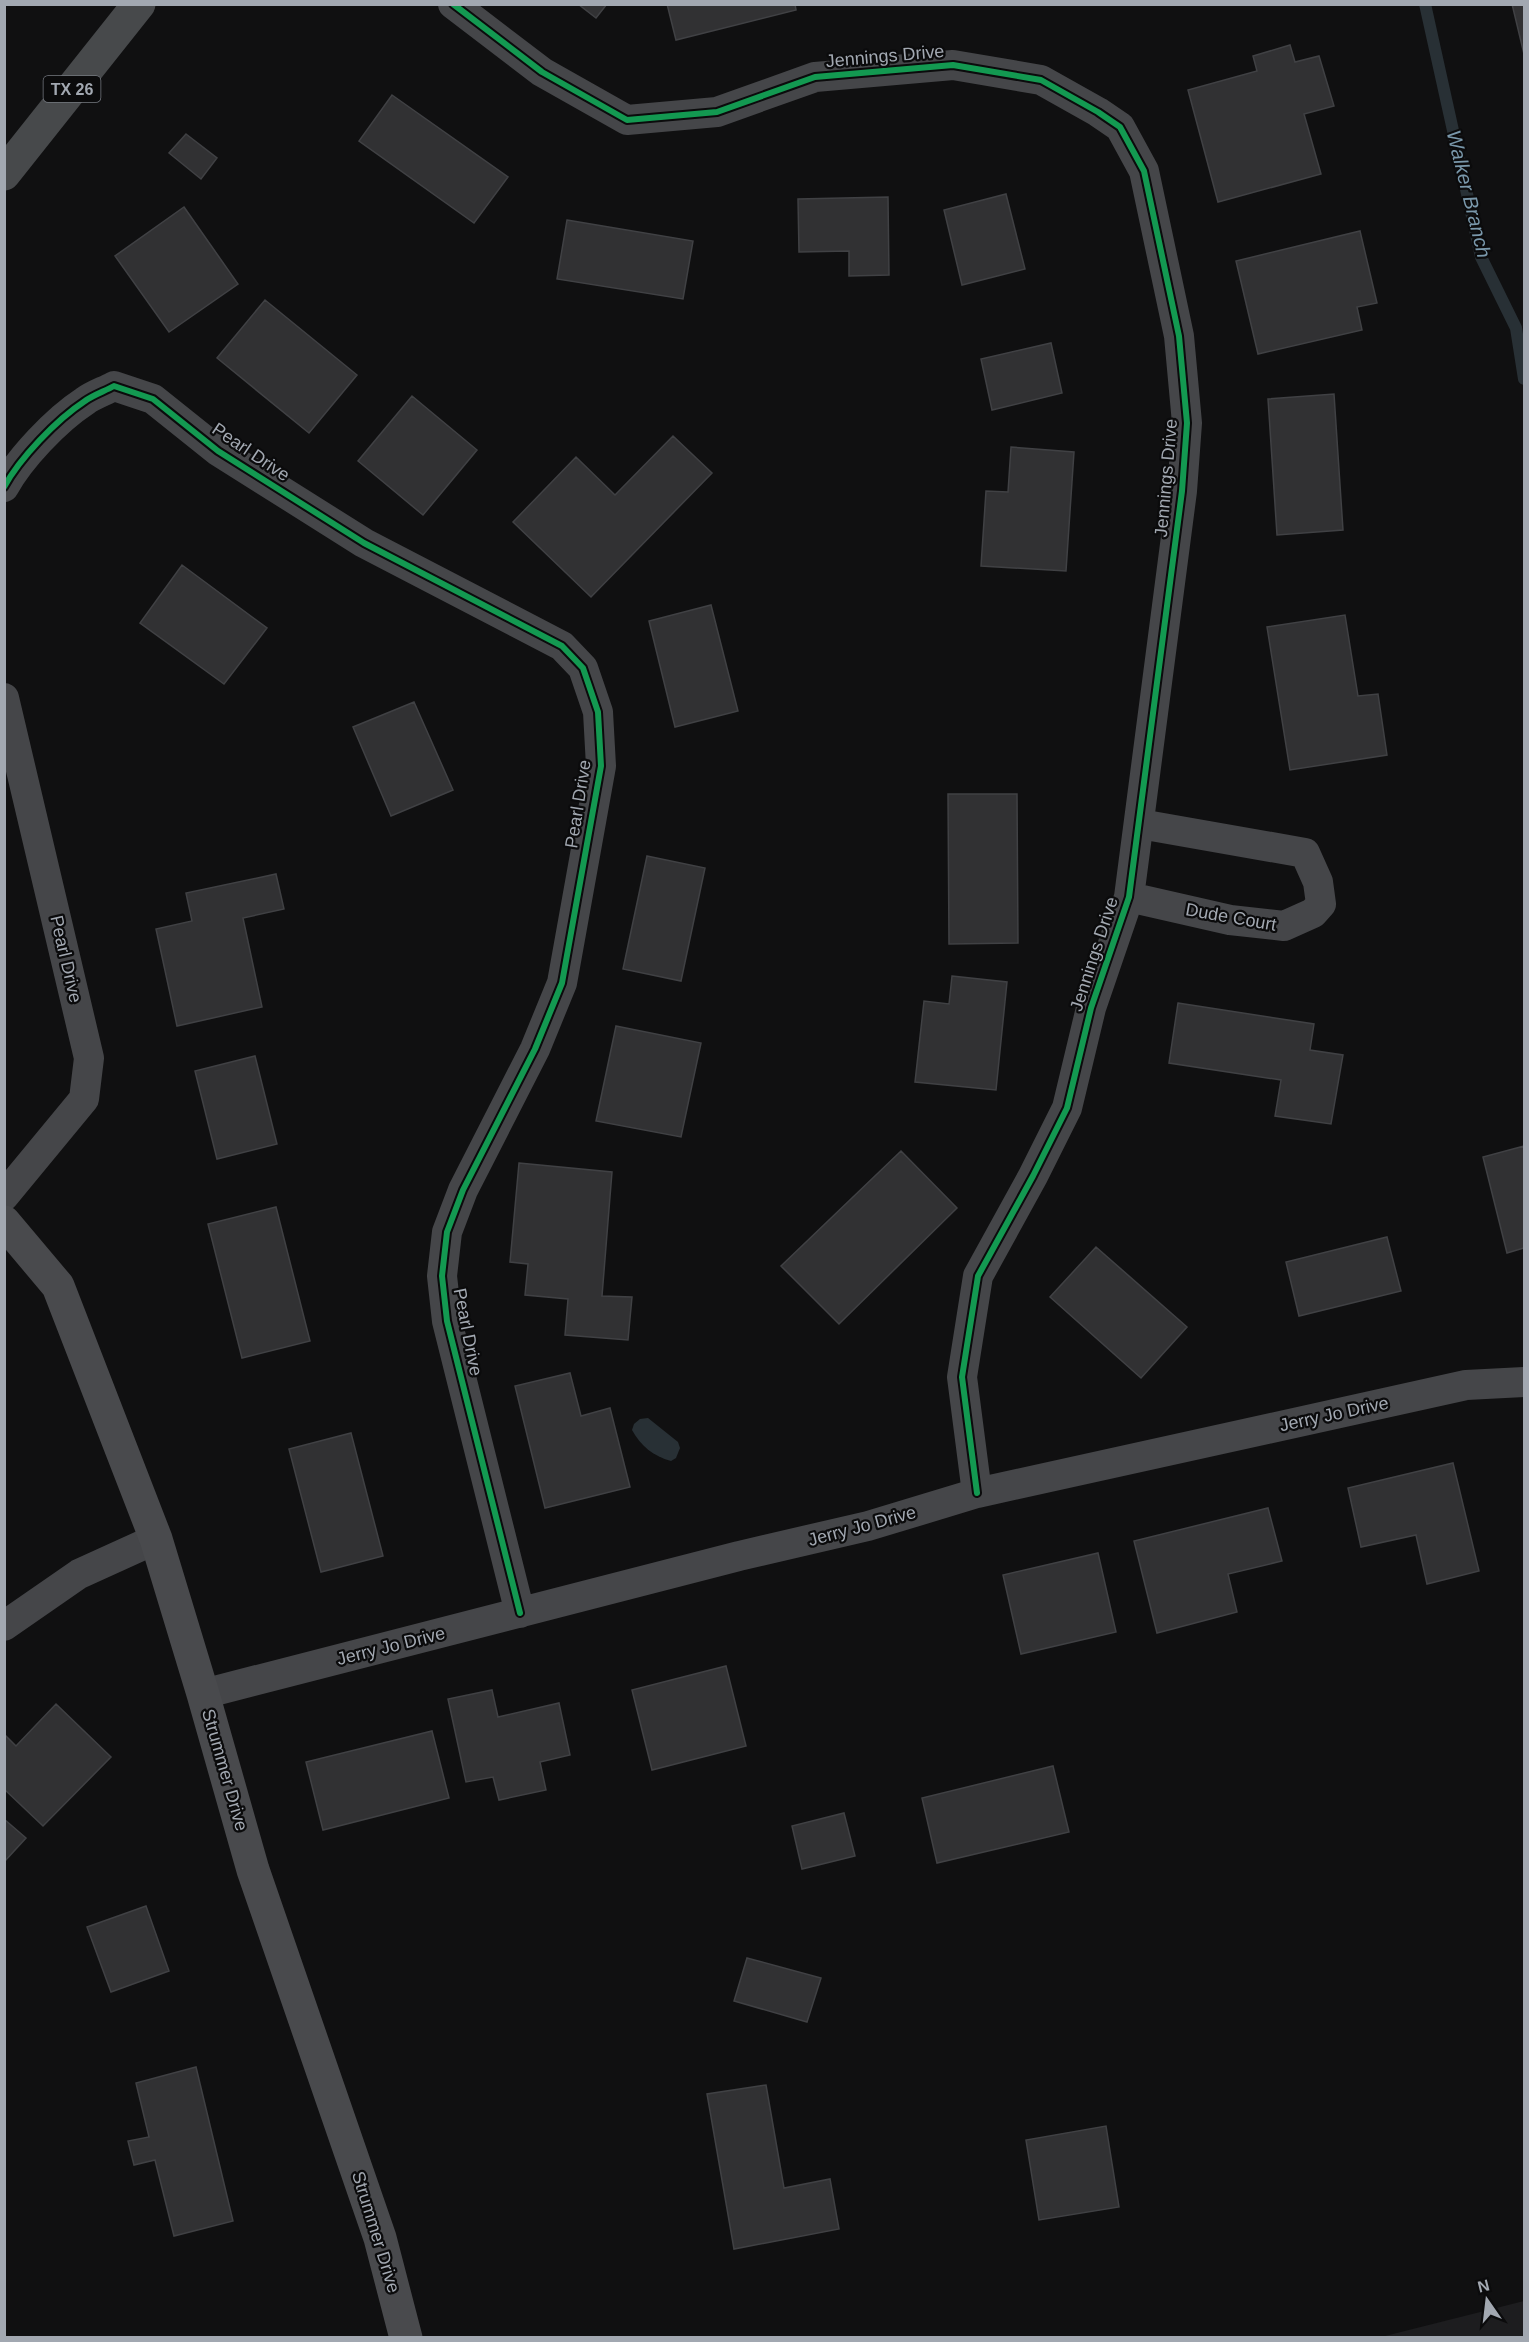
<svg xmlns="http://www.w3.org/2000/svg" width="1529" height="2342" font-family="Arial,sans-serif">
<rect width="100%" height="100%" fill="#101011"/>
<path fill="#1d1d1f" d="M1524 2301V2337H1381Z"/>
<path fill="#283035" d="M648 1418 678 1442 680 1448 676 1458 671 1461C653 1456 641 1446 632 1430L634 1424 640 1419Z"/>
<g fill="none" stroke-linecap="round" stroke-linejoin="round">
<path stroke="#283035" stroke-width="12" d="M1425 4 1481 257 1516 328 1524 379"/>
</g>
<path fill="#313133" stroke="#404144" stroke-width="1.5" d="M578 4H607L596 18Z
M667 4H795L796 10 676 40Z
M1512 4H1524V54Z
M1290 45 1295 62 1319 56 1334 106 1304 114 1321 174 1218 202 1188 90 1257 71 1253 56Z
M392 95 508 177 474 223 359 141Z
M186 134 217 158 201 179 169 153Z
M1006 194 1025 269 962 285 944 210Z
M888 197 889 275 849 276V251L799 252 798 199Z
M184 207 238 284 169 332 115 256Z
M567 220 693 241 683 299 557 279Z
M1360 231 1377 303 1357 307 1362 330 1258 354 1236 261Z
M265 300 357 375 309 433 217 358Z
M1051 343 1062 393 992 410 981 359Z
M1334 394 1343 530 1277 535 1268 399Z
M412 396 477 450 423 515 358 461Z
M673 436 712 473 591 597 513 522 576 457 615 495Z
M1011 447 1074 452 1066 571 981 566 986 491 1008 492Z
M182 565 267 628 224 684 140 623Z
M711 605 738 711 675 727 649 621Z
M1345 615 1358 696 1378 694 1387 755 1290 770 1267 627Z
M414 702 453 790 391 816 353 727Z
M948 794H1017L1018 943 949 944Z
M647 856 705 868 681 981 623 969Z
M276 874 284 909 243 918 262 1007 177 1026 156 929 192 921 186 893Z
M952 976 1007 982 996 1090 915 1082 924 1001 949 1004Z
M1178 1003 1314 1024 1310 1050 1343 1055 1331 1124 1275 1116 1281 1080 1169 1063Z
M616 1026 701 1043 681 1137 596 1121Z
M255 1056 277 1144 217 1159 195 1071Z
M1524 1146V1248L1507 1253 1483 1157Z
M901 1151 957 1208 839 1324 781 1266Z
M519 1163 612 1172 602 1296 632 1297 628 1340 565 1335 568 1299 525 1295 528 1264 510 1262Z
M276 1207 310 1341 242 1358 208 1224Z
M1387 1237 1401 1291 1299 1316 1286 1262Z
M1096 1247 1187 1327 1141 1378 1050 1297Z
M570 1373 581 1416 610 1408 630 1487 545 1508 515 1386Z
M351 1433 383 1556 321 1572 289 1449Z
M1453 1463 1479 1571 1427 1584 1416 1535 1361 1547 1348 1488Z
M1268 1508 1282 1561 1228 1574 1237 1612 1157 1633 1134 1541Z
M1098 1553 1116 1632 1021 1654 1003 1575Z
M726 1666 746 1746 652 1770 632 1690Z
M492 1690 498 1717 559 1703 570 1755 540 1762 546 1790 499 1800 493 1777 466 1782 448 1699Z
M56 1704 111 1757 43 1826 4 1789V1734L16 1746Z
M432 1731 449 1798 323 1830 306 1762Z
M1053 1766 1069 1832 937 1863 922 1798Z
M844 1813 855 1856 802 1869 792 1826Z
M4 1819 26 1838 4 1862Z
M146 1906 169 1971 111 1992 87 1927Z
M747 1958 821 1978 807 2022 734 2001Z
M196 2067 233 2221 174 2236 155 2160 134 2165 128 2141 149 2137 136 2083Z
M766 2085 784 2188 830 2179 839 2229 734 2249 707 2094Z
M1106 2126 1119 2207 1039 2220 1026 2140Z"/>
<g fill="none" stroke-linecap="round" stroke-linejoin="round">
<path stroke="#454649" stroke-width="30" d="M453 4 542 72 627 120 717 112 815 77 953 65 1041 80 1098 112 1120 127 1144 171 1179 336 1187 423 1182 491 1129 897 1091 1008 1067 1108 1033 1176 978 1276 962 1377 977 1493
M4 487C20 458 56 420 85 401 93 395 105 391 114 386L153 399 218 451 364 543 562 646 583 668 598 712 601 766 562 983 535 1049 463 1190 447 1232 442 1276 447 1321 520 1613
M4 698 89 1058 84 1099 4 1196
M1129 897 1230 920 1284 926 1313 913 1321 904 1318 882 1305 853 1140 824
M4 1626 79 1574 156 1539
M203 1694 739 1556 868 1526 977 1493 1466 1385 1524 1382"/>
<path stroke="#494a4d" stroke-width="33" d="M4 1222 58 1286 156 1539 203 1694 253 1870 380 2238 406 2338"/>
<path stroke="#47494b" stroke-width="33" d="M4 174 139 4"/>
<g stroke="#0b0b0c" stroke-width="10">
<path id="cycleway" d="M453 4 542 72 627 120 717 112 815 77 953 65 1041 80 1098 112 1120 127 1144 171 1179 336 1187 423 1182 491 1129 897 1091 1008 1067 1108 1033 1176 978 1276 962 1377 977 1493
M4 487C20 458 56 420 85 401 93 395 105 391 114 386L153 399 218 451 364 543 562 646 583 668 598 712 601 766 562 983 535 1049 463 1190 447 1232 442 1276 447 1321 520 1613"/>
</g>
<use href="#cycleway" stroke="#139951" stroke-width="6"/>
</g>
<g text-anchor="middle" stroke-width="4.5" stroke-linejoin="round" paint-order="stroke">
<rect fill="#0b0b0c" stroke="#757980" stroke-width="1.5" x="43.5" y="76" width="57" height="26" rx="4.5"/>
<g font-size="16" font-weight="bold" fill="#a2a8b1">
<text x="72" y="95">TX 26</text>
</g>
<g font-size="18" fill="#a2a8b1" stroke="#0b0b0c">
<text transform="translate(885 56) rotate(-5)" y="6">Jennings Drive</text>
<text transform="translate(251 452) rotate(34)" y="6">Pearl Drive</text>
<text transform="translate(1166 478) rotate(-85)" y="6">Jennings Drive</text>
<text transform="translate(578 804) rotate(-81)" y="6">Pearl Drive</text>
<text transform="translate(1231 917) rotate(10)" y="6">Dude Court</text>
<text transform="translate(1094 954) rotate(-72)" y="6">Jennings Drive</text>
<text transform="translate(66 959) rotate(77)" y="6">Pearl Drive</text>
<text transform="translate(468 1332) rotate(79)" y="6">Pearl Drive</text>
<text transform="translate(1334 1414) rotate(-12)" y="6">Jerry Jo Drive</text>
<text transform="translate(862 1526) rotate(-15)" y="6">Jerry Jo Drive</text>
<text transform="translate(391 1646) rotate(-14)" y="6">Jerry Jo Drive</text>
<text transform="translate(225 1770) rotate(74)" y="6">Strummer Drive</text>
<text transform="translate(376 2232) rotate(73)" y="6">Strummer Drive</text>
</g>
<g font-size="20" font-style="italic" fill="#7a98ab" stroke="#0b0b0c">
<text transform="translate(1469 194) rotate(76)" y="7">Walker Branch</text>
</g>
</g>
<rect width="1529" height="2342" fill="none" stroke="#a2a8b1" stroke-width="12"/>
<g transform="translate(1487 2300) rotate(346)" stroke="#0b0b0c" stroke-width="4.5" paint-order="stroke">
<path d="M0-4.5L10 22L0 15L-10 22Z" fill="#a2a8b1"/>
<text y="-9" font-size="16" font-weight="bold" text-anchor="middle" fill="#a2a8b1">N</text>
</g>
</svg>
